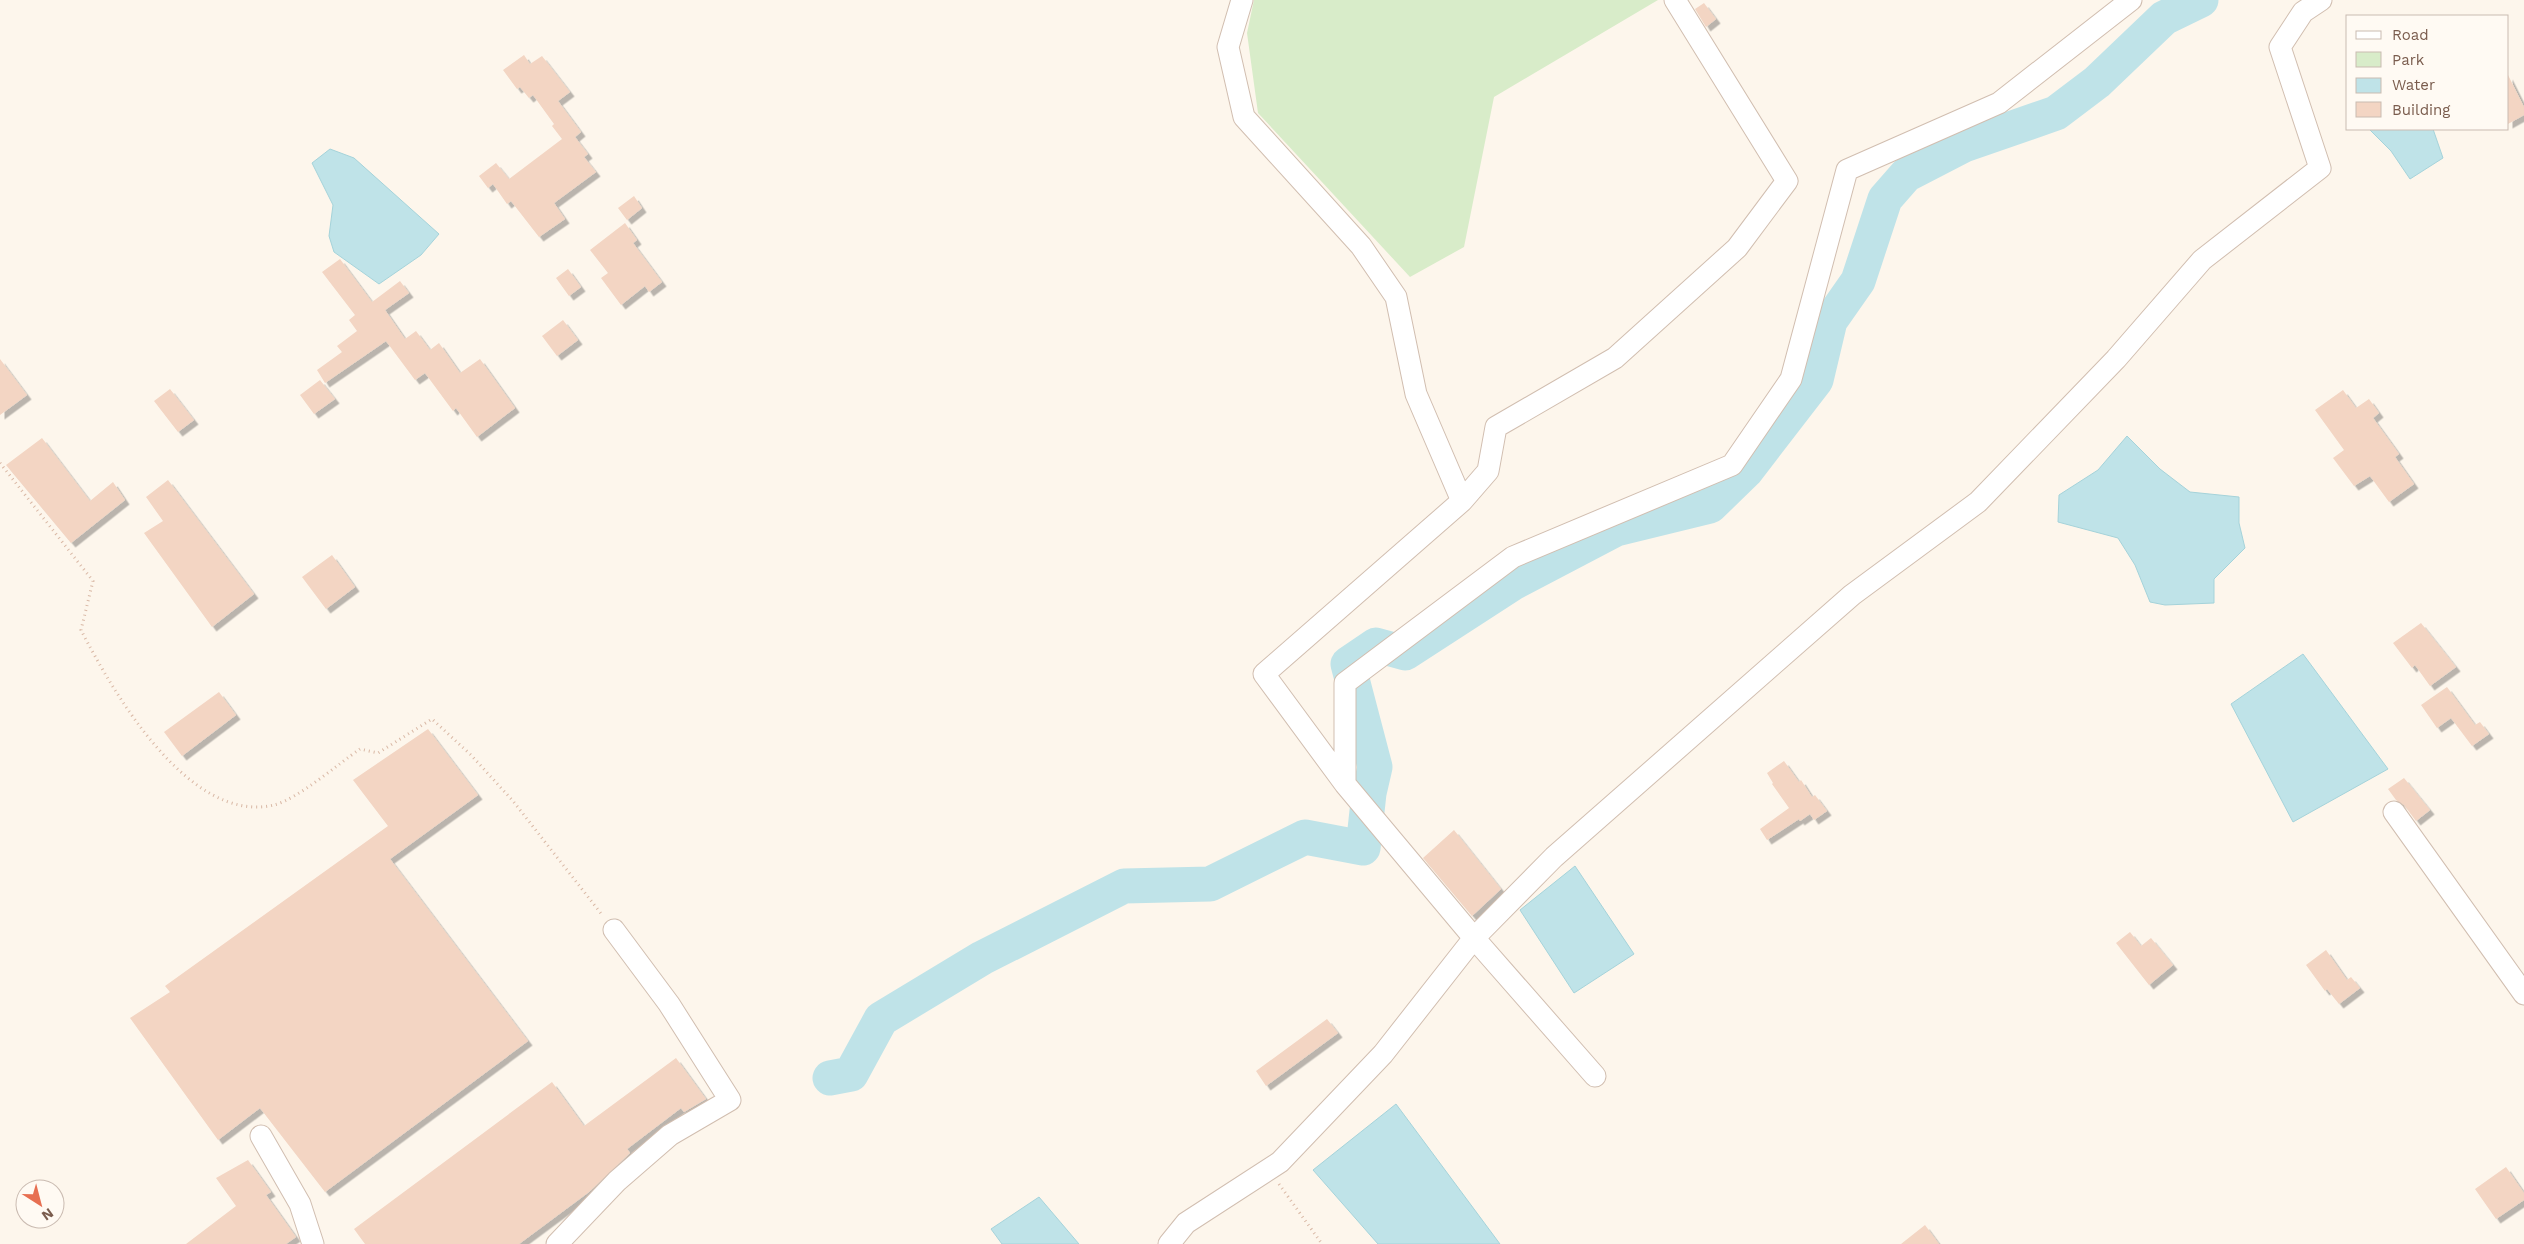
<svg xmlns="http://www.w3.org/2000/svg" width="2524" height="1244" font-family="'Work Sans',sans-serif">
<defs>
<filter id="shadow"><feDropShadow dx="4.5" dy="4.5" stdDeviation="0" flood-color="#0004"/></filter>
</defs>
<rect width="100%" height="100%" fill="#fdf6ec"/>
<path fill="#d8ecc9" d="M1254 0H1658L1494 97 1464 247 1410 277 1258 113 1247 33Z"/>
<path fill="#bfe3e8" stroke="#a5d3da" d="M2369 129H2433L2443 158 2410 179 2391 151Z
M330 149 354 158 439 234 421 255 379 284 334 252 329 236 333 205 312 163Z
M2127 436 2160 469 2190 492 2239 497V523L2245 548 2214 579V603L2165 605 2150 602 2135 565 2118 538 2058 522 2059 495 2098 470Z
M2303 654 2388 769 2293 822 2231 704Z
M1575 866 1634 954 1574 993 1520 910Z
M1396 1104 1500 1244H1378L1313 1170Z
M1039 1197 1079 1244H1002L991 1229Z"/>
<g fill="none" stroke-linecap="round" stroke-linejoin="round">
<path stroke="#bfe3e8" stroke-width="35" d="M830 1078 851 1074 881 1019 982 958 1124 886 1210 884 1305 837 1363 848 1369 793 1375 767 1348 664 1376 645 1405 653 1513 583 1616 529 1710 506 1746 471 1816 380 1830 321 1858 281 1885 199 1906 175 1964 145 2056 113 2097 82 2164 18 2201 0"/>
</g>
<path fill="#f3d5c3" filter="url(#shadow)" d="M1704 3 1716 19 1706 27 1695 9Z
M524 55 530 64 542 56 570 92 558 101 581 132 575 137 588 154 584 157 596 172 554 203 565 219 539 237 511 201 507 204 493 184 488 188 479 176 496 163 509 179 562 139 552 126 554 124 533 95 529 98 520 87 517 89 503 70Z
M2508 75 2524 107V115L2508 124Z
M634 196 642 208 627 220 618 208Z
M625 223 637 240 633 243 662 282 649 292 645 286 621 305 601 278 608 273 590 250Z
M340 259 372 302 400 281 409 293 385 310 405 339 416 331 430 350 439 343 460 373 480 359 515 408 477 437 456 408 453 411 425 373 415 380 386 341 325 383 317 370 342 352 337 346 357 331 349 320 355 315 322 272Z
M568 269 581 287 569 296 556 278Z
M563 320 578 340 557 356 542 336Z
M0 359 27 395 0 415Z
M320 380 335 399 314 414 300 395Z
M170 389 194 420 178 432 154 401Z
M2343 390 2356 408 2369 399 2379 413 2373 418 2399 454 2395 457 2414 484 2389 502 2370 476 2354 486 2333 458 2344 450 2315 410Z
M42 438 90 501 113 482 125 500 71 543 6 465Z
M168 480 254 594 212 627 144 533 163 521 146 497Z
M332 555 355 587 326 609 302 577Z
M2421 623 2456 667 2430 686 2415 665 2412 668 2393 643Z
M2447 687 2475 725 2480 722 2489 734 2472 746 2451 718 2437 728 2421 705Z
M219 692 236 715 182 756 164 732Z
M428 729 478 795 390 859 528 1041 325 1192 260 1108 218 1140 130 1018 170 992 165 986 388 826 353 780Z
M1784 761 1799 782 1801 780 1812 797 1815 795 1827 811 1814 820 1810 814 1800 821 1799 819 1767 840 1760 829 1789 808 1772 784 1773 783 1767 773Z
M2404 778 2430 810 2416 821 2404 805 2396 800 2388 789Z
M1454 830 1501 889 1472 916 1423 858Z
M2130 932 2141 946 2151 938 2173 965 2149 985 2116 943Z
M2326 950 2347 980 2351 977 2360 988 2339 1004 2327 989 2325 991 2306 965Z
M1327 1019 1338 1033 1266 1086 1256 1071Z
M676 1058 706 1099 684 1112 681 1108 627 1149 630 1153 589 1192 519 1244H365L354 1229 552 1082 584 1126Z
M248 1160 271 1192 266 1195 296 1237 286 1244H186L236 1206 216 1178Z
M2506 1167 2524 1193V1200L2496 1219 2475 1189Z
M1925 1225 1939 1244H1901Z"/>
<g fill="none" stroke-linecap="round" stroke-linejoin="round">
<g stroke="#d1beb0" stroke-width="23">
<path id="minor" d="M1462 501 1488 471 1496 427 1615 358 1737 248 1787 181 1675 0
M1345 784V683L1513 557 1732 465 1791 379 1847 170 1999 103 2131 0
M2394 812 2524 994
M1595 1076 1474 938 1554 857 1852 595 1978 502 2116 359 2202 260 2320 168 2280 47 2303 12 2321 0
M261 1136 300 1204 313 1244
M557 1244 617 1181 670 1135 730 1100 669 1004 614 930
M1169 1244 1186 1223 1280 1162 1383 1054 1474 938 1345 784 1264 674 1462 501 1416 394 1396 297 1361 246 1244 117 1228 47 1242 0"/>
</g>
<path stroke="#d9b8a5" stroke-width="3" stroke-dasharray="1 4" stroke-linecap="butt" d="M0 463 93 581 81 630C113 692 189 825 274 805 298 799 338 764 360 749L378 753 432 719 471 755 513 801 603 916
M1279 1184 1322 1244"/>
<use href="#minor" stroke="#fff" stroke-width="21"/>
</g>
<rect x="2346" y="15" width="162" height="115" fill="#fffaf3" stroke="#cabbb1"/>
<rect x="2356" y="31" width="25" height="8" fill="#ffffff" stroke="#cabbb1"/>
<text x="2392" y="40" font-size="15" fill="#7a5c4d">Road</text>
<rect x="2356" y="52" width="25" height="15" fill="#d8ecc9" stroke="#cabbb1"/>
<text x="2392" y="65" font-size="15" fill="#7a5c4d">Park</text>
<rect x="2356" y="78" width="25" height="15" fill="#bfe3e8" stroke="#cabbb1"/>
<text x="2392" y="90" font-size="15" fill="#7a5c4d">Water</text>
<rect x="2356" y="102" width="25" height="15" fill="#f3d5c3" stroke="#cabbb1"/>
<text x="2392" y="115" font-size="15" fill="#7a5c4d">Building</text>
<g transform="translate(40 1204) rotate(144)"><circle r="24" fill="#fffaf3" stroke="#cabbb1"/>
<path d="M0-4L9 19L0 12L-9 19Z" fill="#e76f51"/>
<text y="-8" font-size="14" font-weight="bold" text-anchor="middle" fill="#7a5c4d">N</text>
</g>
</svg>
